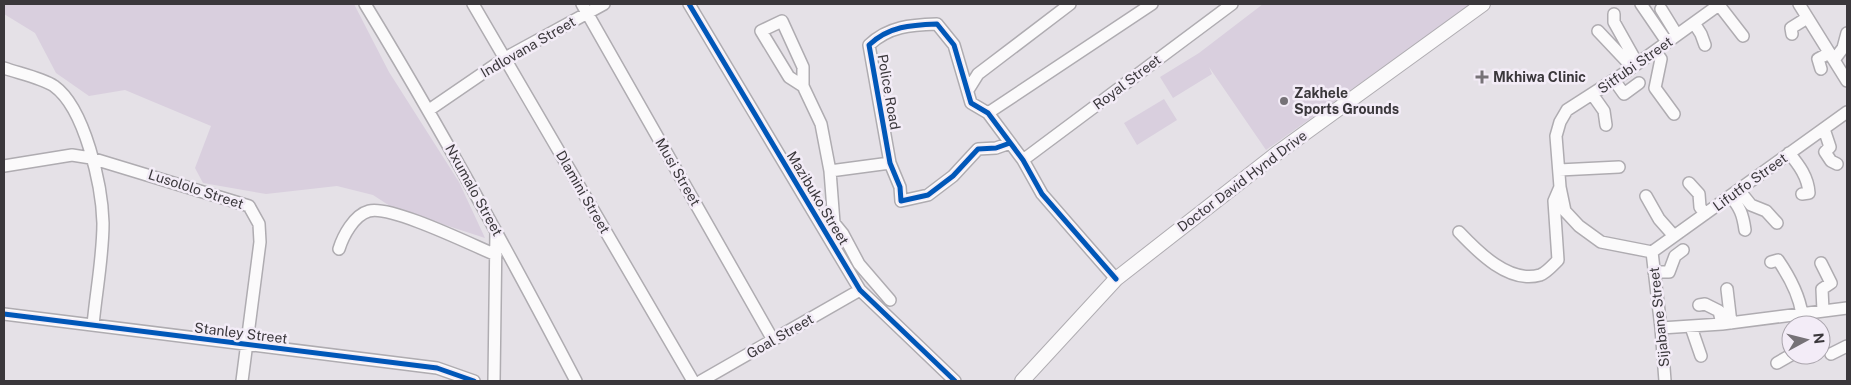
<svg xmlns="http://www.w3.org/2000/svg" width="1851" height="385" font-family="'Public Sans',sans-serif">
<rect width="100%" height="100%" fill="#e5e1e7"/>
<path fill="#d9cfde" d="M4 4H354L389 72 459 182 485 238 393 208 373 195 337 186 266 194 203 183 195 168 211 126 125 90 89 96 56 73 35 33 4 14Z
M1263 4H1472L1266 150 1209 67 1212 74 1173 98 1160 77 1199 53Z
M1164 99 1177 120 1137 145 1124 123Z"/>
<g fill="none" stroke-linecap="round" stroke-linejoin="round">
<g stroke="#afacb1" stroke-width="14">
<path id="minor" d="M365 4C440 127 509 253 576 381
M473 4 693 381
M582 4 773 340
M689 4 860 290 955 381
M1641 4 1667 42
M1799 4 1847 81
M1719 5 1743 36
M1661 9 1677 35
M1614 14V22L1637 63
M1694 23 1701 34 1705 45
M1598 31 1632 67
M1792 34 1791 28 1807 18
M1655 51 1661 59 1655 88 1674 114
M1834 60 1843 48 1847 33
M4 68C18 73 42 78 54 86 85 108 102 186 103 223 103 257 96 292 93 325
M1821 69 1818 59 1829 53
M1614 80 1624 94 1639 83
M803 86 789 77 761 31 782 21 803 67V86L821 124 830 171 834 223 843 234 859 264 890 300
M968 90 978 74 1070 4
M1592 94 1604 111 1606 125
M429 110 505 58 604 4
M988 113 1152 4
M1824 129 1830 147 1825 152 1831 161 1837 164
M1010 143 996 148 978 149 953 176 928 195 901 201 900 187 890 163 869 45C889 26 911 25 937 24L954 45 971 103 988 113 1023 160 1042 194 1116 279
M1789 153C1799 165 1808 177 1809 193L1802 194
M1023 160 1232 4
M4 166 72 155 91 158 249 206 259 224 260 242 242 381
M1559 170 1619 167
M830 171 890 163
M1689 183 1699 194 1700 207 1705 214
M1739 190 1751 205 1766 211 1777 223
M1646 196 1659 219 1674 236
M1730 196C1740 207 1743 215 1745 230
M1459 232C1478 252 1509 284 1540 275 1546 273 1553 265 1558 260L1554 201 1560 187
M339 249C343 236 354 215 369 211 391 205 472 245 496 255
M1652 252 1601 242 1579 226 1565 211 1560 187 1556 136 1560 122 1567 110 1623 74 1720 4
M1652 252 1847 112
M1652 252 1661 328 1665 381
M1771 262 1778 260C1789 276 1799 294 1802 314
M1821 263 1831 283 1822 289 1823 311
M1654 272H1669L1675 256 1683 250
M1727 289 1731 323
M1699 305 1705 304 1719 311 1722 324
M4 314 437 368 474 381
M1691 327 1701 356
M1661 328 1722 324 1847 308
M1831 354 1847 346
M1777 363 1791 355
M494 381 496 231
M701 381 860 290"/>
</g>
<g stroke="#afacb1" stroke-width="16">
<path id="major" d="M1022 381 1116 279 1276 154 1483 4"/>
</g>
<use href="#minor" stroke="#fbfafb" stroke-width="11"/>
<use href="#major" stroke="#fbfafb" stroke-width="14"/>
<g stroke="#f3ecf7" stroke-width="8">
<path id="cycleway" d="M689 4 860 290 955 381
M1010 143 996 148 978 149 953 176 928 195 901 201 900 187 890 163 869 45C889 26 911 25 937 24L954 45 971 103 988 113 1023 160 1042 194 1116 279
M4 314 437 368 474 381"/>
</g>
<use href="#cycleway" stroke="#0057b8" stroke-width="5"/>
</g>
<g fill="#767277" stroke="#f3ecf7" stroke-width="2">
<path d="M1479.5 69.5h5v5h5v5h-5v5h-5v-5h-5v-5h5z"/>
<circle cx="1284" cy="101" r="5"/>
</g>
<g text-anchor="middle" stroke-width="5" stroke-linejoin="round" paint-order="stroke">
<g font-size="14" fill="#3a373b" stroke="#f3ecf7">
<text transform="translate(528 47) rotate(-30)" y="5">Indlovana Street</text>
<text transform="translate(1635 65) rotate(-35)" y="5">Sitfubi Street</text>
<text transform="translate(1127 82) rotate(-37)" y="5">Royal Street</text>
<text transform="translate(889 92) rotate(80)" y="5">Police Road</text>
<text transform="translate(678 172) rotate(60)" y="5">Musi Street</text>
<text transform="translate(1242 181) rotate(-37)" y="5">Doctor David Hynd Drive</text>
<text transform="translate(1750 182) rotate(-36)" y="5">Lifutfo Street</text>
<text transform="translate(196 189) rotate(18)" y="5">Lusololo Street</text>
<text transform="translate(474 190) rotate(61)" y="5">Nxumalo Street</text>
<text transform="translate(583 192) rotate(60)" y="5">Dlamini Street</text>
<text transform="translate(818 198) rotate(59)" y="5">Mazibuko Street</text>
<text transform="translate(1659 317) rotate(-96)" y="5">Sijabane Street</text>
<text transform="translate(241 333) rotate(7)" y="5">Stanley Street</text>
<text transform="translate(780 336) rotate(-30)" y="5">Goal Street</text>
</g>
<g font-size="14" font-weight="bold" fill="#3a373b" stroke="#f3ecf7" text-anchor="start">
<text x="1493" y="82">Mkhiwa Clinic</text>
<text x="1294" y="98">Zakhele<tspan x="1294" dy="16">Sports Grounds</tspan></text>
</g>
</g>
<rect width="1851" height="385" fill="none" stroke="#3a373b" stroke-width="10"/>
<g transform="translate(1806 340) rotate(83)"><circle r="24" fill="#f3ecf7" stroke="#a9a4ac"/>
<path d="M0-4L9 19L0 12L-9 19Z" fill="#767277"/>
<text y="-8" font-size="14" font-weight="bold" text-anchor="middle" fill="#3a373b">N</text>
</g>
</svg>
